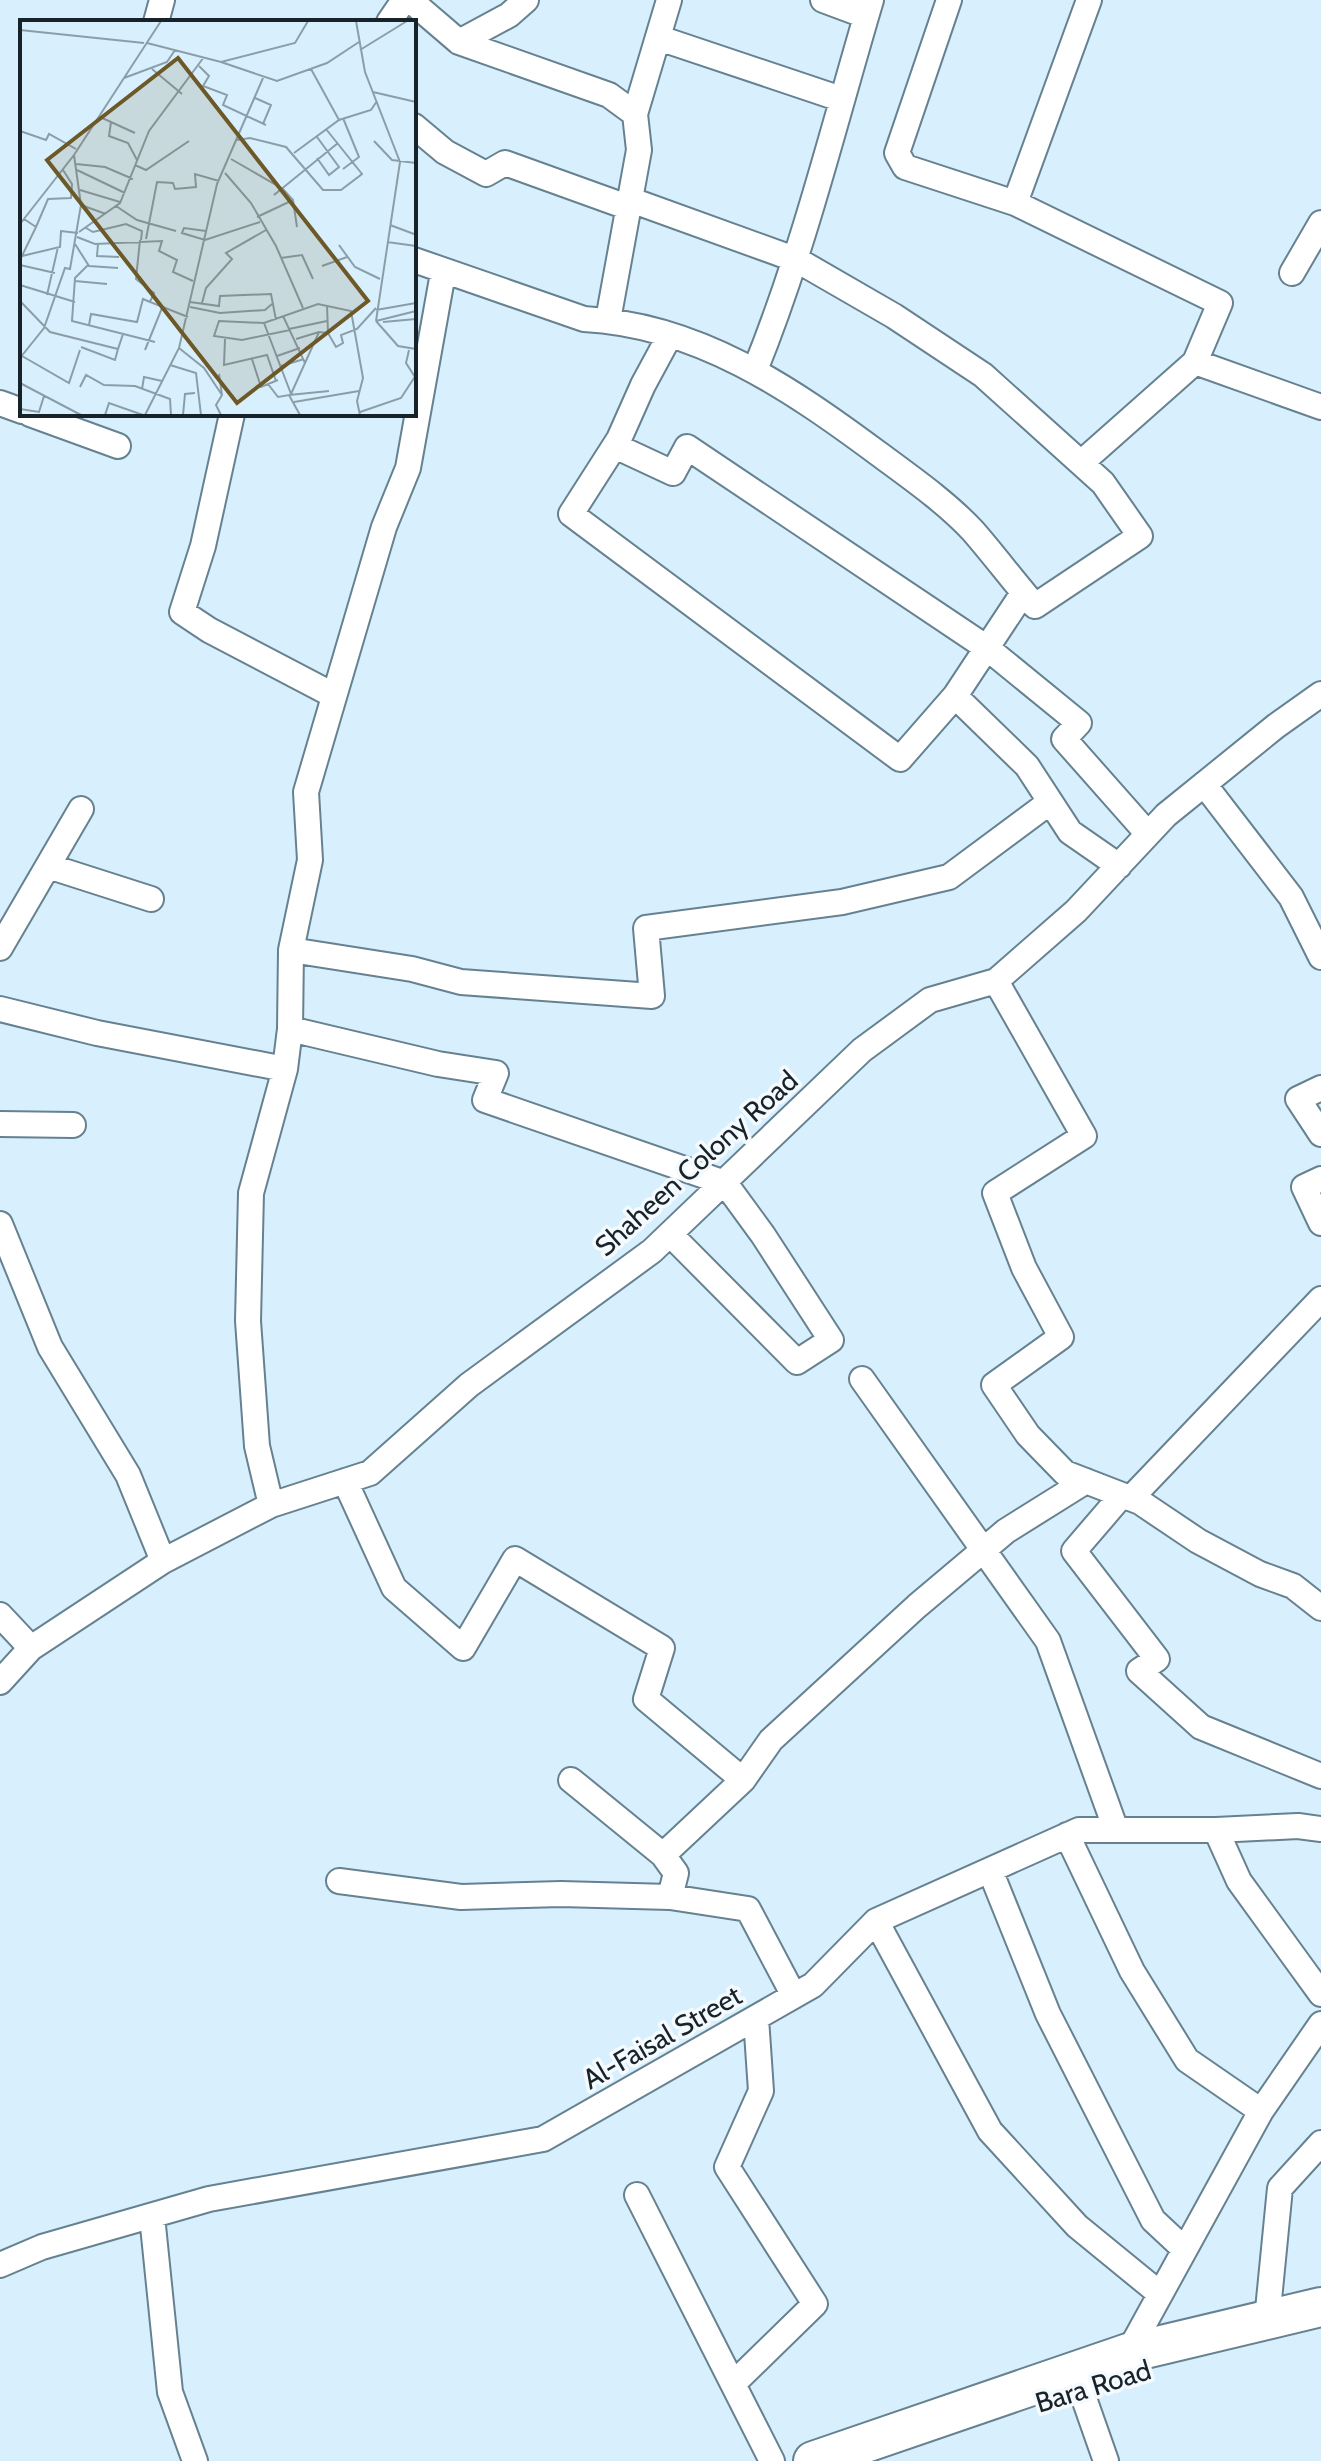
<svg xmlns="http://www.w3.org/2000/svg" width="1321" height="2461" font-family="Cabin,sans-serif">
<rect width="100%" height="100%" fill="#d8f0fd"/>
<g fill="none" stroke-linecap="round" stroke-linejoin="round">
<g stroke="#668190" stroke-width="28">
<path id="minor" d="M410 0 459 42 509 15 526 0
M823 0 866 16
M949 0 897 153 905 167 1015 203 1220 303 1195 362 1081 463
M156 22 162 0
M389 22 404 0
M659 38 841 99
M459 42 609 95 635 114
M414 126 445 152 486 174 505 163 630 208
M1015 203 1089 0
M414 260 584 319C698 325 790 388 879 454 910 477 946 502 973 531 994 555 1014 582 1035 606L1140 536 1103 483 983 375 894 316 797 260 631 200
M1292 273 1321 223
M608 320 639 150 635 114 669 0
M670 335 643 385 619 439 571 514 900 759 955 696 1027 766 1070 832 1119 866
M1195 362 1321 407
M755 370C804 249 834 124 871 0
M0 403 22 411
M30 414 118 446
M232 414 203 546 182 612 209 630 333 695
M615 446 673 473 687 447 987 648 1079 723 1064 739 1148 834
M955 696 1023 593
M1204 784 1291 897 1321 957
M48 866 151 899
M0 948 81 809
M291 950 412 969 461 982 652 996 646 928 842 902 949 877 1050 802
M996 981 1084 1136 995 1193 1024 1268 1061 1337 994 1385 1028 1435 1065 1473 1140 1502 1198 1541 1260 1574 1293 1586 1321 1608
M0 1009 97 1033 285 1069
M290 1029 438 1064 496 1073 485 1100 725 1183 763 1235 831 1340 797 1362 670 1234
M1321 1088 1298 1099 1321 1134
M0 1124 73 1125
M1321 1179 1304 1187 1321 1223
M0 1224 50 1347 128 1475 163 1561
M862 1379 1048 1641 1116 1830
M345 1481 394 1588 463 1648 515 1559 662 1648 646 1699 743 1780 771 1740 917 1606 1006 1531 1086 1481
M1122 1495 1074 1551 1157 1659 1139 1671 1201 1727 1321 1776
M1131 1498 1321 1299
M271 1505 257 1446 248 1321 251 1193 285 1069 290 1029 291 950 310 860 306 792 384 527 408 468 443 273
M0 1615 31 1648
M0 1682 31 1648 163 1561 271 1505 370 1473 469 1385 652 1251 862 1050 930 1000 996 981 1076 911 1166 815 1276 726 1321 694
M571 1780 663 1855
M1216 1830 1239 1881 1321 1994
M1067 1835 1132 1971 1187 2060 1261 2111
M990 1870 1048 2014 1153 2220 1183 2248
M339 1881 461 1897 561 1894 670 1897 748 1909 794 1996
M670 1897 676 1873 663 1855 743 1780
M876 1921 990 2131 1077 2226 1159 2293
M637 2195 772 2461
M152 2216 170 2392 195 2461
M0 2265 42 2247 209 2199 543 2139 813 1985 876 1921 1079 1830H1216L1298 1826 1321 1829
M1267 2320 1280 2188 1321 2143
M1128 2353 1261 2111 1321 2024
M733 2384 815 2304 727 2167 761 2091 756 2018
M1080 2387 1106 2461"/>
</g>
<g stroke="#668190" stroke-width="42">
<path id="primary" d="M813 2461 1128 2353 1321 2307"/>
</g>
<use href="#minor" stroke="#fff" stroke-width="24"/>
<use href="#primary" stroke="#fff" stroke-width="38"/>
</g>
<g text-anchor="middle" stroke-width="7" stroke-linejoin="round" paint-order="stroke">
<g font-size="28" fill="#182329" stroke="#f4fafd">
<text transform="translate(696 1163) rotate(-42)" y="10">Shaheen Colony Road</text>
<text transform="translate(662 2037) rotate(-30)" y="10">Al-Faisal Street</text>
<text transform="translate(1093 2386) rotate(-17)" y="10">Bara Road</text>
</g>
</g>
<g transform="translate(20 20)">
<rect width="396" height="396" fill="#d8f0fd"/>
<path fill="none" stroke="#8b9ea8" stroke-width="2" d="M336 1 345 52 380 142 356 301M0 10 124 23M127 23 201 42 275 23 288 1M340 30 387 1M201 42 257 61 307 43 339 22M179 46 189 56 183 66 207 75 203 85 246 105M132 49 162 74M291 49 319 100M104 58 147 42 155 30M353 72 396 82M235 78 251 85 243 104M80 97 115 113M91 102 89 116 108 123 117 140M0 111 26 120 29 114 56 129M297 117 319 147 309 155 297 138M217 120 230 118 266 127 303 170H321L342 154 306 109M354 121 372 140 396 143M274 133 319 100 351 90 357 81M211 139 263 169 273 180 277 207M56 144 85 147 113 159M115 145 126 150 169 121M323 149 339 137 323 98M57 150 105 173M205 153 231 183 256 226 283 288M60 170 100 182M254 175 318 123M61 185 86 194M96 186 117 200 156 211M237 197 273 180M0 204 54 135 141 1M370 205 394 214M16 207 28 179 51 178 52 164 43 150M66 208 73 212 106 204 122 211 121 220M186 211 164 208 162 213 185 220 240 202M59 212 100 183 129 111 184 37M57 217 75 224 142 221 139 231 157 240 153 252 173 261M126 219 137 162 153 163 155 169 176 167 175 154 199 161M120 220 116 259 134 273 130 282 168 297M367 222 396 226M55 224 69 246 98 248M78 224 77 236 99 237M319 225 335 247 360 259M2 236 40 227 41 211 58 213M261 238 282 235 293 259M0 240 16 207 4 199M0 245 35 253M68 245 55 258 52 301 135 322M302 246 327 237M55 261 87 264M0 265 55 282M27 275 38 227M0 281 30 312 98 329 103 314M170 282 199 286 200 276 251 274 256 300M182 283 186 268 212 239 206 233 246 210M307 285 308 313 316 327 323 323 321 315 337 309 356 288M170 287 200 293 245 290 252 284M356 290 396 283M263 296 285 343 271 374M356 301 378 326 396 329M356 301 396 291M363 302 396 299M244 303 271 374M69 305 71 294 117 302 123 279 130 282M269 309 307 301M270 310 222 320 194 316 199 301 244 303 298 284 331 291 343 358 337 381 340 395M205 319 204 345 247 335 256 361M276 319 299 312M61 327 95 340 98 329M159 328 184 348 202 375M125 330 142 288M389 330 386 343 395 357M2 336 49 363 60 330M257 336 280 328M0 338 24 308 45 248 50 249 61 185 54 135M232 339 241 367 258 360M285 343 299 312 308 313M150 345 176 353 181 395M261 346 284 339M199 354 202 375 196 385 201 395M0 363 61 395M248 364 258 377 269 375 280 395M60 367 66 355 84 365 115 366 150 379 151 395M122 369 124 357 142 361M269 375 309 371M274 382 339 371M0 389 19 392 24 376M340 392 381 378 396 355M85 395 89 383 123 395M125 395 159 328 197 164 243 58M163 395 165 374 175 373"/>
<path fill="#6d5827" fill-opacity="0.15" stroke="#6d5827" stroke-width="4" d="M158 38 348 281 217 383 27 140Z"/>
<rect width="396" height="396" fill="none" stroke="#182329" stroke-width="4"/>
</g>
</svg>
